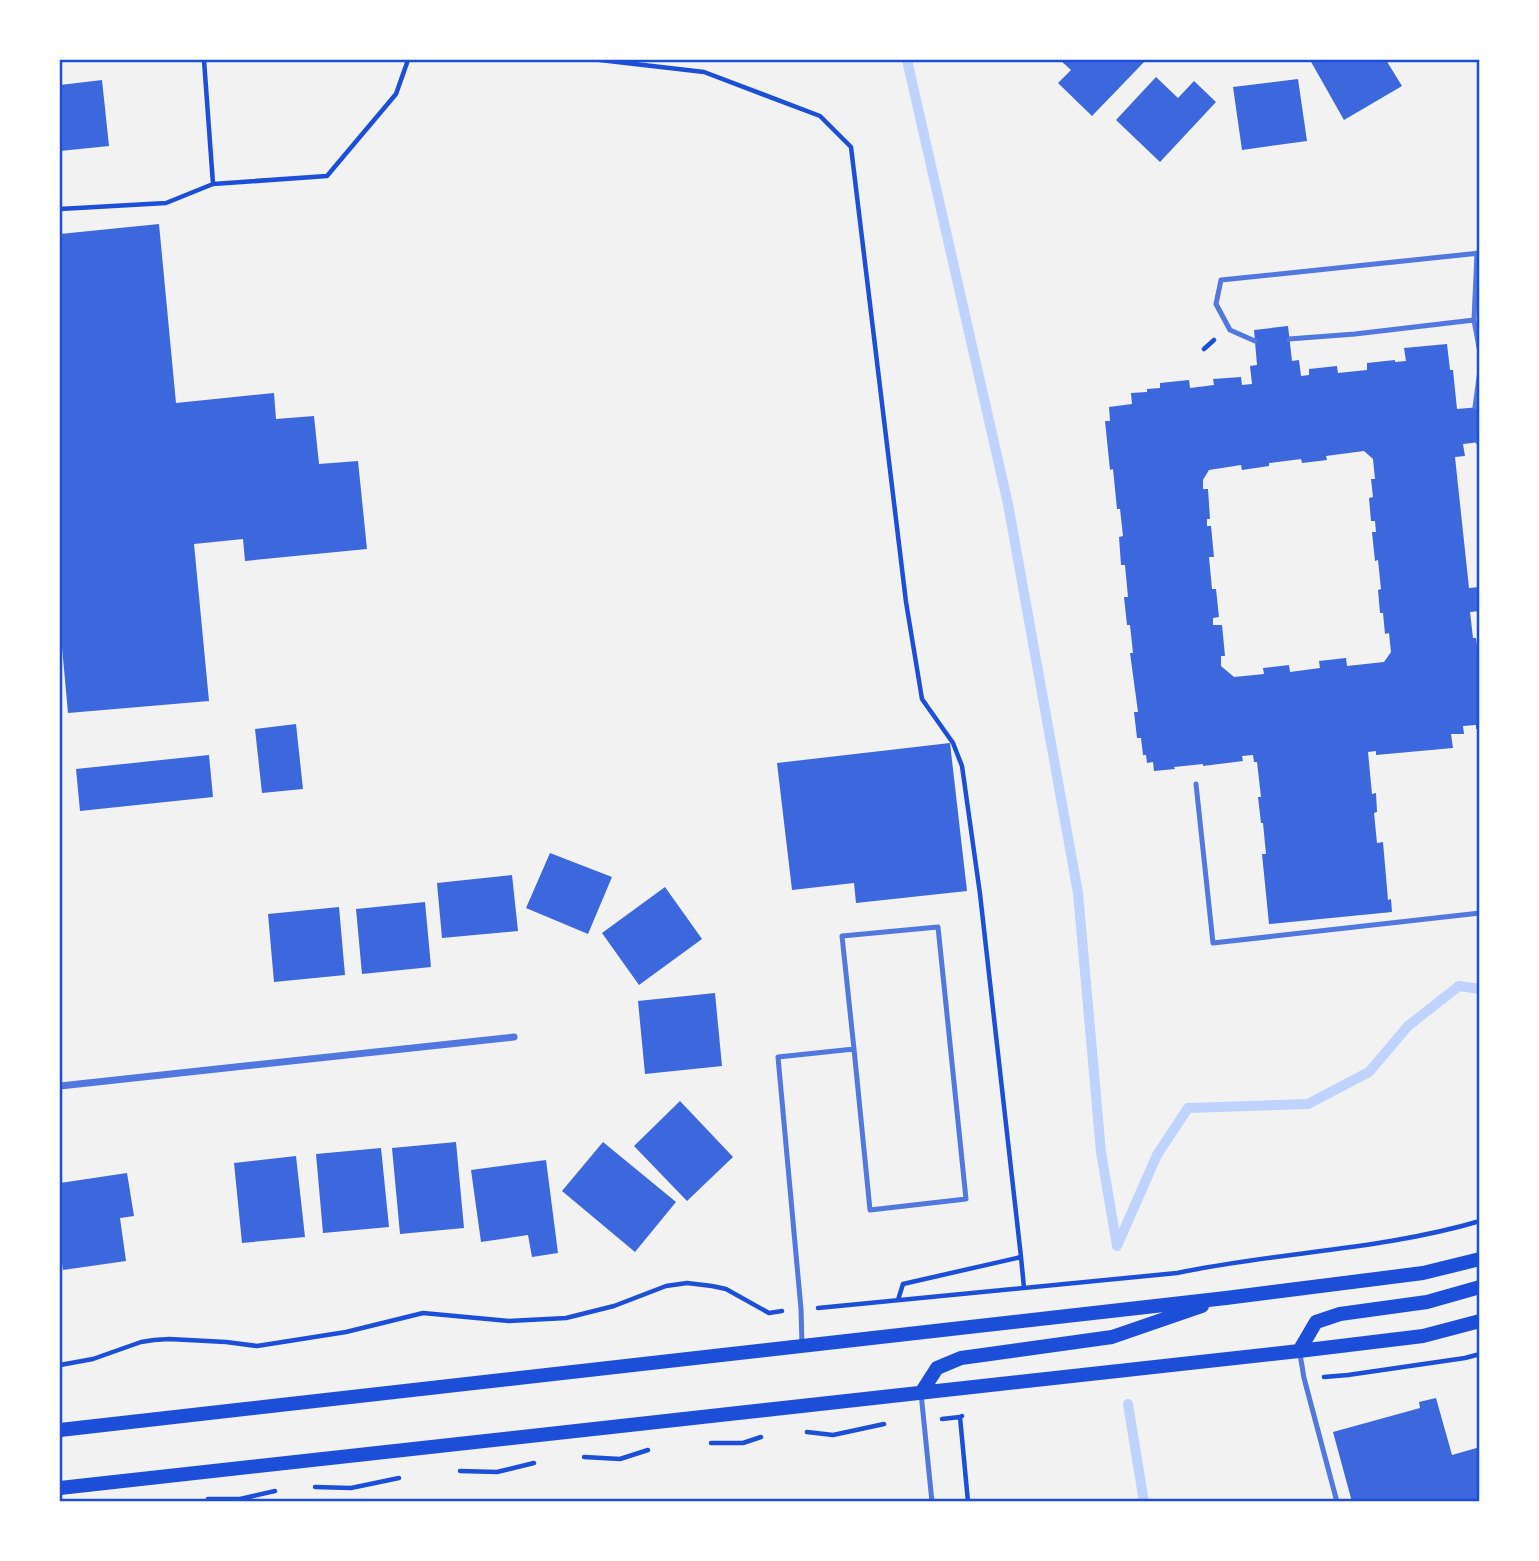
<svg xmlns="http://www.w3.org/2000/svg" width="1539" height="1561" font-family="Cabin,sans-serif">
<rect width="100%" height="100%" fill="#f2f2f2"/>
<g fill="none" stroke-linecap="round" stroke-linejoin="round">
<path stroke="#bfd3fe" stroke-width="10" d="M907 60 1008 504 1078 893 1101 1152 1117 1246
M1117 1246 1157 1155 1188 1108 1308 1104 1369 1072 1408 1026 1459 986 1480 989
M1128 1404 1144 1502"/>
</g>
<path fill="#3d67dc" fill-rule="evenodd" d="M1060 60H1146L1092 116 1058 83 1071 70Z
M1310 60H1386L1402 86 1344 120Z
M1156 77 1178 98 1194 81 1216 102 1160 162 1116 120Z
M1298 79 1307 141 1242 150 1233 87Z
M102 80 109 146 60 151V85Z
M159 224 176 403 274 393 276 419 314 416 319 464 358 461 367 549 245 561 243 539 194 544 209 701 68 713 60 625V234Z
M1288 326 1292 361 1299 360 1301 376 1309 375V369L1337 366 1338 373 1367 370V363L1395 360V362L1406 361 1404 348 1447 344 1450 370H1453L1457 409 1480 407V442L1463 444 1465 456 1455 457 1469 588 1480 587V611L1470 612 1473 638H1476L1480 668V729H1476V725L1463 726 1464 734H1451L1453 748 1376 755V751L1368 752 1372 794 1376 793 1377 812 1374 813 1377 843 1383 842 1388 900 1391 899 1392 912 1269 924 1262 854H1266L1263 823H1261L1258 797H1261L1257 762H1254L1253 755 1242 756 1243 761 1203 766V764L1174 767 1175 769 1154 771 1153 762 1147 763 1146 755H1143L1141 738H1137L1134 712H1138L1130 653H1133L1130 625H1127L1124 597H1128L1125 565H1121L1119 537 1123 536 1120 509H1117L1113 469 1110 470 1105 421H1110L1109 407 1132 404 1131 393 1147 392V389L1160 388V383L1189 380 1190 388 1214 385 1213 379 1241 377 1242 385 1252 384 1250 366 1257 365 1254 330ZM1364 451 1373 459 1375 479H1371L1373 497 1369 498 1371 521H1375L1376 532H1372L1375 561 1378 560 1381 589 1378 590 1380 613H1383L1385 634 1389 633 1391 652 1384 662 1347 666 1346 658 1319 661 1320 668 1290 672 1289 665 1263 668 1264 674 1234 677 1221 666V656H1225L1222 625H1213V618L1219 617 1216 589H1212L1209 557H1214L1211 526H1207V519H1210L1208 489H1203V480L1209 470 1241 465 1242 470 1269 466V463L1301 459 1302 463 1327 460 1326 456Z
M296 724 303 789 262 793 255 729Z
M950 743 967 891 856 903 854 883 792 890 777 763Z
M209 755 213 797 80 811 76 769Z
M550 853 612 877 588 934 526 908Z
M512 875 518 931 442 938 437 883Z
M665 887 702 939 639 985 602 933Z
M425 902 431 967 362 974 356 909Z
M339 907 345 975 274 982 268 914Z
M715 993 722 1066 645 1074 638 1001Z
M680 1101 733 1157 687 1201 634 1146Z
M456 1142 464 1228 400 1234 392 1148Z
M603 1142 676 1202 635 1252 562 1191Z
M381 1148 389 1227 323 1233 316 1154Z
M296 1156 305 1237 242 1243 234 1163Z
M546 1160 558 1253 532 1257 528 1235 481 1242 471 1170Z
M127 1173 134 1216 120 1218 126 1261 63 1270 60 1250V1183Z
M1436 1398 1452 1455 1480 1447V1502H1352L1333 1432 1420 1408 1419 1402Z"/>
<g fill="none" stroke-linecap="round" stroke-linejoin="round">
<path stroke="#1d4ed8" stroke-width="4.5" d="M204 60 213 184
M600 60 704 72 820 116 851 147 906 602 922 699 953 743 962 766 980 894 1021 1257 903 1284 898 1300
M60 209 166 203 213 184 327 176 396 94 408 60
M1204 349 1214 340
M1021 1257 1024 1288
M818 1308 1177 1273C1277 1252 1382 1250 1480 1221
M60 1365 93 1359 141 1342 154 1340 169 1339 226 1342 257 1346 346 1332 423 1313 509 1321 566 1318 614 1306 666 1286 687 1283 712 1286 726 1289 769 1313 782 1311
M1324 1377 1348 1375 1465 1358 1480 1354
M962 1416 960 1417 968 1502
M942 1419 960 1417
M807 1432 833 1435 884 1424
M711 1443H743L761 1437
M584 1457 620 1459 648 1450
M460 1471 497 1472 534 1463
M315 1487 351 1488 399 1478
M208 1499H240L275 1491"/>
<path stroke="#5277de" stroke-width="5" d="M1477 253 1474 320 1480 353
M1289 339 1355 334 1474 320
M1255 341 1230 330 1216 304 1221 280 1480 253
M1475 407 1480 370
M1478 442 1480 443
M1196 784 1213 943 1480 913
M802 1345 801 1309 778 1057 854 1049 870 1210 966 1199 938 927 842 936 854 1049
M1300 1354 1304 1378 1337 1502
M921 1393 932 1502"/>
<path stroke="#5277de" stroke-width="7" d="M60 1086 514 1037"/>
<path stroke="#1d4ed8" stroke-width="14" d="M1299 1351 1316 1322 1340 1314 1427 1302 1480 1287
M921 1393 937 1368 961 1358 1112 1337 1202 1306
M60 1430 1226 1298 1423 1273 1480 1259
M60 1488 1299 1351 1423 1336 1480 1321"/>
</g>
<rect width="1539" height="1561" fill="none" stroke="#ffffff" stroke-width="122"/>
<rect x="61" y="61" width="1417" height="1439" fill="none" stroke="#1d4ed8" stroke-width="2.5"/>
</svg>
